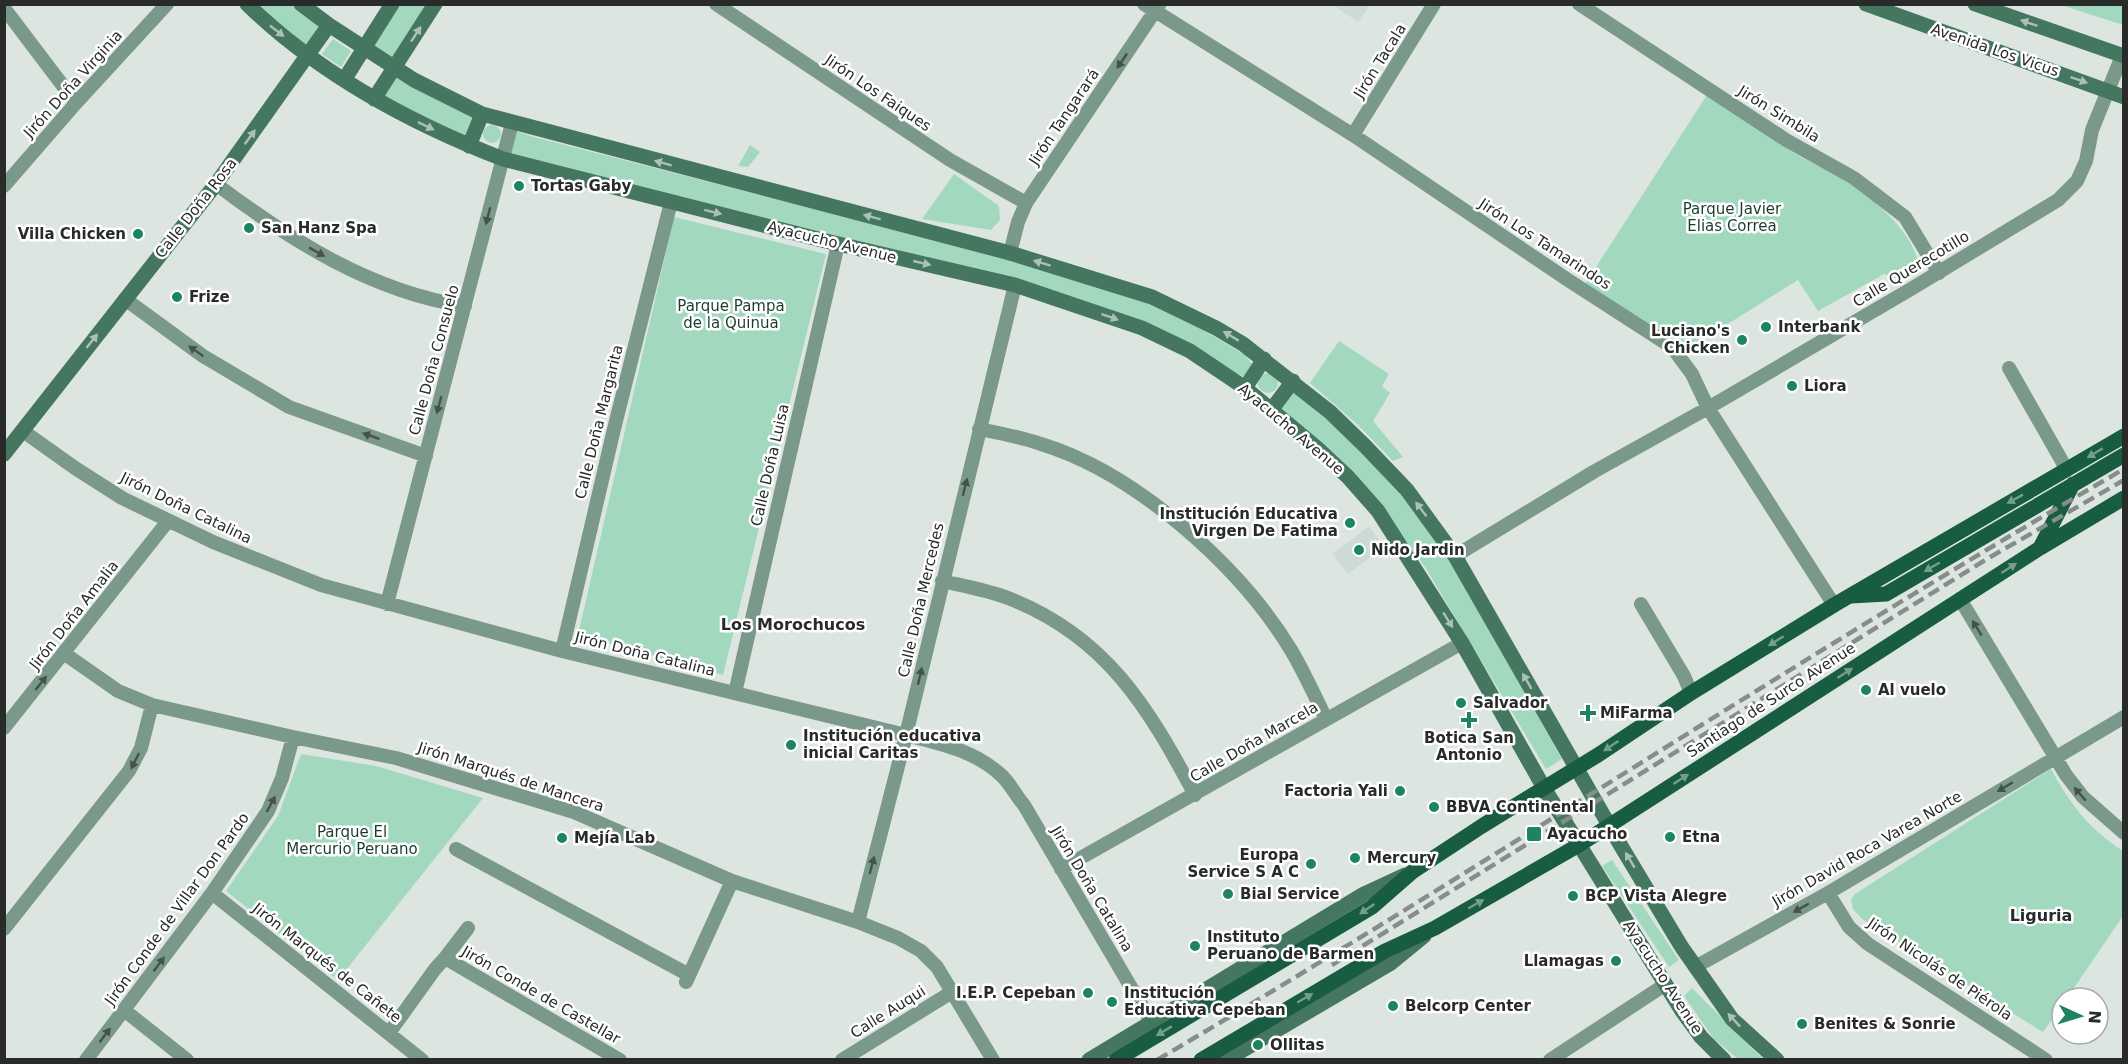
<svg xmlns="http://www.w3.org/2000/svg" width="2128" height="1064" font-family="'DejaVu Sans',sans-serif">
<rect width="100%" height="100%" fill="#dde5e1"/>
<path fill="#ccdbd4" d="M1333 5H1370L1358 22Z
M1369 526 1384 547 1348 574 1333 554Z"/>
<path fill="#a2d9be" d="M253 5H291L320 25 306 46Z
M397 5H430L394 62 370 47Z
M2061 5H2123V25Z
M333 39 351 51 341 67 322 54Z
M394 66 482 112 469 146 375 97Z
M1707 95C1737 115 1765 136 1796 154 1810 163 1827 169 1841 177 1867 193 1916 233 1918 265L1896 278 1884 274 1818 311 1798 280 1688 349 1585 284Z
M483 134a9 9 0 1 1 18 0a9 9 0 1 1-18 0Z
M516 131 534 137 1014 260 1164 306 1245 355 1252 364 1246 378 1145 326 505 157Z
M750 145 760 152 748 167 738 166Z
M954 174 999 206 1000 220 991 230 922 219Z
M674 217 826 254 723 675 578 635Z
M1339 341 1389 374 1382 386 1390 393 1373 421 1403 457 1393 461 1357 424 1310 383Z
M1258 383a10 10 0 1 1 20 0a10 10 0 1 1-20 0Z
M1295 390 1362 451 1403 496 1450 560 1562 759 1546 769 1425 567 1383 509 1352 473 1281 408Z
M301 754 376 766 483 798 338 980 226 891 278 816Z
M2051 769C2071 805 2088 828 2123 851V916L2067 998H2062V1005L2043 1032 1862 919 1853 909 1851 900 1855 894Z
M1612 860 1679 960 1669 967 1602 866Z
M1692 988 1760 1056 1765 1059H1738L1714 1039 1684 996Z"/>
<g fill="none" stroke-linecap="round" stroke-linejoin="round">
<path stroke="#7a998a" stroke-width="14" d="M716 4 950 160 1026 203
M1144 4 1353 135 1568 280 1672 347 1692 374 1708 408 1834 605
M1579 4 1786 140 1854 178 1905 217 1939 273
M4 8 76 103
M1353 135 1434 4
M216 184C290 240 372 292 465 306
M4 186 76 103 167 4
M1010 253 1018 222 1026 203 1159 5
M125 299 203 356 289 407 426 456
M2009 368 2067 470
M979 429C999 433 1021 437 1041 444 1136 473 1240 566 1291 650 1304 672 1315 696 1326 719
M23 431 75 468 122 498 213 542 321 585 562 651 906 735C940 744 974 750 1001 775 1010 783 1016 796 1024 805L1152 1023
M1455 556 1595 471 1708 408 1911 289 2058 200 2077 181 2086 161 2092 130 2122 56
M942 581C964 586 987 590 1008 598 1106 636 1148 707 1195 795
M1960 599 2066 775 2083 797 2124 833
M387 604 512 123
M1641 604 1684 676 1691 693
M562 651 614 429 671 202
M65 654 118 691 152 705 293 737 396 758 574 812 732 881 858 922 898 938 921 951 937 967 993 1060
M735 693 838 244
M4 728 168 521
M456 849 689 975
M1061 869 1462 643
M212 893 422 1060
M1828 893 1849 927 1868 944 2046 1060
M858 922 906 735 1015 285
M4 929 129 771 141 748 152 705
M445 958 620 1060
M1695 967 1828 893 2124 717
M686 982 732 881
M124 1010 187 1060
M389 1033 435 969 445 958 468 928
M86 1060 212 893 268 811 282 778 293 737
M842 1060 952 992
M1550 1060 1666 984"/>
<path stroke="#457660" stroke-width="15" d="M247 4C319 74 410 123 503 159L830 242 1015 285 1142 328 1190 351 1245 388 1317 448 1348 477 1378 511 1462 643 1544 788 1682 1011 1701 1037 1724 1060
M301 4 329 25 414 80 482 114 1010 253 1152 297 1216 328 1243 344 1330 412 1365 446 1407 490 1455 556 1621 846 1681 946 1732 1019 1777 1060
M1866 4 2124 97
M1975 4 2124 56
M344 80 392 4
M374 99 435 4
M469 146 482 114
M1245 388 1264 359
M1272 409 1293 381
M4 454 216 184 329 25
M1089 1060 1364 894 1405 875
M1226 1060 1391 963 1424 936"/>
<path stroke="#185c42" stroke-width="15" d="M2040 548 2073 484
M1851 596 1886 594 2124 455
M1116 1060 1372 907 1412 872 1482 826 1598 755 1691 693 1834 605 2124 436
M1201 1060 1385 951 1435 928 1579 845 2040 548 2124 498"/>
<path stroke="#878d8a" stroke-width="4.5" stroke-dasharray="12 6" stroke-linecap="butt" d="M1332 965 1987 559 2124 480
M1157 1060C1483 868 1797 658 2124 469"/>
</g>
<defs><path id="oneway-solid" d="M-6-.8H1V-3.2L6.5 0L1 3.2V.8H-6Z" transform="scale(1.5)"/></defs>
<g fill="#abc1b7">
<use href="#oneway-solid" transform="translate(2029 23) rotate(-161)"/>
<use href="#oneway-solid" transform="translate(277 31) rotate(38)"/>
<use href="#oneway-solid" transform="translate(416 34) rotate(-57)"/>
<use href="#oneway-solid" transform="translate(2079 80) rotate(19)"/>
<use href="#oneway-solid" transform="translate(426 126) rotate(26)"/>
<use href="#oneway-solid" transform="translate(250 137) rotate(-54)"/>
<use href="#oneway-solid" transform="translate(663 163) rotate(-165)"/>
<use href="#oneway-solid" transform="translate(713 212) rotate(14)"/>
<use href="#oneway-solid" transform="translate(872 217) rotate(-165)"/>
<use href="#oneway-solid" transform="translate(922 263) rotate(13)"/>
<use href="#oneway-solid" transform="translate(1042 263) rotate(-163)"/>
<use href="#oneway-solid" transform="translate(1110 317) rotate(19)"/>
<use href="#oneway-solid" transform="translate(1231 336) rotate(-149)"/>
<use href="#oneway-solid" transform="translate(92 341) rotate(-52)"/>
<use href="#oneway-solid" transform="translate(1421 509) rotate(-127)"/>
<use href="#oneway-solid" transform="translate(1448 620) rotate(58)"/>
<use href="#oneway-solid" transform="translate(1527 681) rotate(-120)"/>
<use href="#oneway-solid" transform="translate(1630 860) rotate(-121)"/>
<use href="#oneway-solid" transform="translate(1734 1020) rotate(-133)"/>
</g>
<g fill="#45524c">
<use href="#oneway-solid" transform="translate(1122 61) rotate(124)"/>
<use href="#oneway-solid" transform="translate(488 216) rotate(104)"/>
<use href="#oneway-solid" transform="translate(317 252) rotate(29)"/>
<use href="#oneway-solid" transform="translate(196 351) rotate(-145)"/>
<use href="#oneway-solid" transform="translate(439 405) rotate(105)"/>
<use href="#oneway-solid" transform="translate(371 436) rotate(-160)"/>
<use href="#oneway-solid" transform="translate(965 487) rotate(-76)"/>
<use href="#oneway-solid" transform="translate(1977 628) rotate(-121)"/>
<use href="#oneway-solid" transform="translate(920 676) rotate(-77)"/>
<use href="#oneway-solid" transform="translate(41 683) rotate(-51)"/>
<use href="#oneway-solid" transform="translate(135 761) rotate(117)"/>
<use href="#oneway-solid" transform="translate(2005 787) rotate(149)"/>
<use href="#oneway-solid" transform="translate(2080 794) rotate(-131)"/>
<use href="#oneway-solid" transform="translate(271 804) rotate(-62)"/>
<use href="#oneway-solid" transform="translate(872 865) rotate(-75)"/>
<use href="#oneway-solid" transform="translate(1801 908) rotate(151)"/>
<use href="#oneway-solid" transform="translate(159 964) rotate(-53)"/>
<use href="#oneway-solid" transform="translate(105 1035) rotate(-53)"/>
</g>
<g fill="#749d8e">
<use href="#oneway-solid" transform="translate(2095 453) rotate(149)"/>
<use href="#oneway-solid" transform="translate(2015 499) rotate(151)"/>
<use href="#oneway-solid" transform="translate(1932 567) rotate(150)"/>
<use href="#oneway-solid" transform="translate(2009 568) rotate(-33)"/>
<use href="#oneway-solid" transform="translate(1776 641) rotate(148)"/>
<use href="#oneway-solid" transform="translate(1845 673) rotate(-33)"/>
<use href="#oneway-solid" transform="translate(1611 746) rotate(146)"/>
<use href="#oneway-solid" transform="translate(1681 779) rotate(-33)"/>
<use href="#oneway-solid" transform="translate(1476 904) rotate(-30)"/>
<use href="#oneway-solid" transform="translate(1367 909) rotate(146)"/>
<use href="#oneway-solid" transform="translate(1305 998) rotate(-30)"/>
<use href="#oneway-solid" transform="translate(1164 1031) rotate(149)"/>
</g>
<g fill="#1d8460" stroke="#fff" stroke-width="2">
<circle cx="519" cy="186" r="6"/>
<circle cx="249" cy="228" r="6"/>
<circle cx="138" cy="234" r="6"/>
<circle cx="177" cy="297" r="6"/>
<circle cx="1766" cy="327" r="6"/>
<circle cx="1742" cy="340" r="6"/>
<circle cx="1792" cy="386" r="6"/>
<circle cx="1350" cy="523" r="6"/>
<circle cx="1359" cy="550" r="6"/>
<circle cx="1866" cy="690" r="6"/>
<circle cx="1461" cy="703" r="6"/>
<path d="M1585 704h6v6h6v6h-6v6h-6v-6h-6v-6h6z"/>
<path d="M1466 711h6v6h6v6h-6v6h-6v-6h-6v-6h6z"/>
<circle cx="791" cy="745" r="6"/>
<circle cx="1400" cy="791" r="6"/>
<circle cx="1434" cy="807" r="6"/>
<rect x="1526" y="826" width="16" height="16" rx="3"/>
<circle cx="1670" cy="837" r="6"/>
<circle cx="562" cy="838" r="6"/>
<circle cx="1355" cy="858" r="6"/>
<circle cx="1311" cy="864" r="6"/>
<circle cx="1228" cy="894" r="6"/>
<circle cx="1573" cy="896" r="6"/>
<circle cx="1195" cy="946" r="6"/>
<circle cx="1616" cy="961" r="6"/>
<circle cx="1088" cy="993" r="6"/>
<circle cx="1112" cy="1002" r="6"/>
<circle cx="1393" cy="1006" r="6"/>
<circle cx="1802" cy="1024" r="6"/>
<circle cx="1258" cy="1045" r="6"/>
</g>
<g text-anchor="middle" stroke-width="5" stroke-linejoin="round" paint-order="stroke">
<g font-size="15" fill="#282b2a" stroke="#fff">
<text transform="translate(1995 50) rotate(19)" y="5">Avenida Los Vicus</text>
<text transform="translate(1380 61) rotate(-58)" y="5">Jirón Tacala</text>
<text transform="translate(73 84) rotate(-48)" y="5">Jirón Doña Virginia</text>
<text transform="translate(878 93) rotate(34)" y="5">Jirón Los Faiques</text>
<text transform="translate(1779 114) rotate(32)" y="5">Jirón Simbila</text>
<text transform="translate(1064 117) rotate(-56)" y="5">Jirón Tangarará</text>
<text transform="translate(196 208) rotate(-52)" y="5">Calle Doña Rosa</text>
<text transform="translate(832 242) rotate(14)" y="5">Ayacucho Avenue</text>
<text transform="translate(1545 244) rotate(33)" y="5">Jirón Los Tamarindos</text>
<text transform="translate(1911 269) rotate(-31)" y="5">Calle Querecotillo</text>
<text transform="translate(434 360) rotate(-75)" y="5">Calle Doña Consuelo</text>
<text transform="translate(599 422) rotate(-76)" y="5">Calle Doña Margarita</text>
<text transform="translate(1291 429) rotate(40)" y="5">Ayacucho Avenue</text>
<text transform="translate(770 465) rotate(-77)" y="5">Calle Doña Luisa</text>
<text transform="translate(186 508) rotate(26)" y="5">Jirón Doña Catalina</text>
<text transform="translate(921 600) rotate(-77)" y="5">Calle Doña Mercedes</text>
<text transform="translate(74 615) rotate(-52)" y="5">Jirón Doña Amalia</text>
<text transform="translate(645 654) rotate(14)" y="5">Jirón Doña Catalina</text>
<text transform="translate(1771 700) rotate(-33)" y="5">Santiago de Surco Avenue</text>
<text transform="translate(1254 742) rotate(-30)" y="5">Calle Doña Marcela</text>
<text transform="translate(511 777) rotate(18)" y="5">Jirón Marqués de Mancera</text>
<text transform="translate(1867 849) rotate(-30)" y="5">Jirón David Roca Varea Norte</text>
<text transform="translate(1092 889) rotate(59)" y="5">Jirón Doña Catalina</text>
<text transform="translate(177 909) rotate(-54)" y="5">Jirón Conde de Villar Don Pardo</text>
<text transform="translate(327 963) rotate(38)" y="5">Jirón Marqués de Cañete</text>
<text transform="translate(1940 969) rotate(34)" y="5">Jirón Nicolás de Piérola</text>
<text transform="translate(1663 977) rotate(57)" y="5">Ayacucho Avenue</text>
<text transform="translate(541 995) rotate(30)" y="5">Jirón Conde de Castellar</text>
<text transform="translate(888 1012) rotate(-32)" y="5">Calle Auqui</text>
</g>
<g font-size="15" font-weight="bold" fill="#282b2a" stroke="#fff" text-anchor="start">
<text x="531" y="191">Tortas Gaby</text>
<text x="261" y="233">San Hanz Spa</text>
<text x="126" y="239" text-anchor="end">Villa Chicken</text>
<text x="189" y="302">Frize</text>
<text x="1778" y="332">Interbank</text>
<text x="1730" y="336" text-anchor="end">Luciano's<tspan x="1730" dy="17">Chicken</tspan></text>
<text x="1804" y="391">Liora</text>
<text x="1338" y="519" text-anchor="end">Institución Educativa<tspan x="1338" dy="17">Virgen De Fatima</tspan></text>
<text x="1371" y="555">Nido Jardin</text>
<text x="1878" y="695">Al vuelo</text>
<text x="1473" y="708">Salvador</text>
<text x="1600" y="718">MiFarma</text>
<text x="803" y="741">Institución educativa<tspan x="803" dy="17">inicial Caritas</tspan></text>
<text x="1469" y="743" text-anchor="middle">Botica San<tspan x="1469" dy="17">Antonio</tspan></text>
<text x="1388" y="796" text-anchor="end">Factoria Yali</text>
<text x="1446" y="812">BBVA Continental</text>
<text x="1547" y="839">Ayacucho</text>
<text x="1682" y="842">Etna</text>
<text x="574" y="843">Mejía Lab</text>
<text x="1299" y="860" text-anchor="end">Europa<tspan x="1299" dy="17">Service S A C</tspan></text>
<text x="1367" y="863">Mercury</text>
<text x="1240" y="899">Bial Service</text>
<text x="1585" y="901">BCP Vista Alegre</text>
<text x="1207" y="942">Instituto<tspan x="1207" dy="17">Peruano de Barmen</tspan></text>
<text x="1604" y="966" text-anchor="end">Llamagas</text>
<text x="1076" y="998" text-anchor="end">I.E.P. Cepeban</text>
<text x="1124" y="998">Institución<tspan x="1124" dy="17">Educativa Cepeban</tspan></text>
<text x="1405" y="1011">Belcorp Center</text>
<text x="1814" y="1029">Benites &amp; Sonrie</text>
<text x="1270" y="1050">Ollitas</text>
</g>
<g font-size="15" fill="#193c2d" stroke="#fff">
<text x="1732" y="214">Parque Javier<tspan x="1732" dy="17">Elias Correa</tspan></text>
<text x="731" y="311">Parque Pampa<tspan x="731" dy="17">de la Quinua</tspan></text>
<text x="352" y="837">Parque El<tspan x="352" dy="17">Mercurio Peruano</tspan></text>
</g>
<g font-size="16" font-weight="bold" fill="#282b2a" stroke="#fff">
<text x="793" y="630">Los Morochucos</text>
<text x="2041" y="921">Liguria</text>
</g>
</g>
<rect width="2128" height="1064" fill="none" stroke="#282b2a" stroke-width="12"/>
<g transform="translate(2080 1016) rotate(94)"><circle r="28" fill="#ffffff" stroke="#a9aaaa" stroke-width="1.5"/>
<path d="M0-4.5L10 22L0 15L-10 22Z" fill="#1d8460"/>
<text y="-9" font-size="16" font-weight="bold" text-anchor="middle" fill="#282b2a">N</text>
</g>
</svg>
